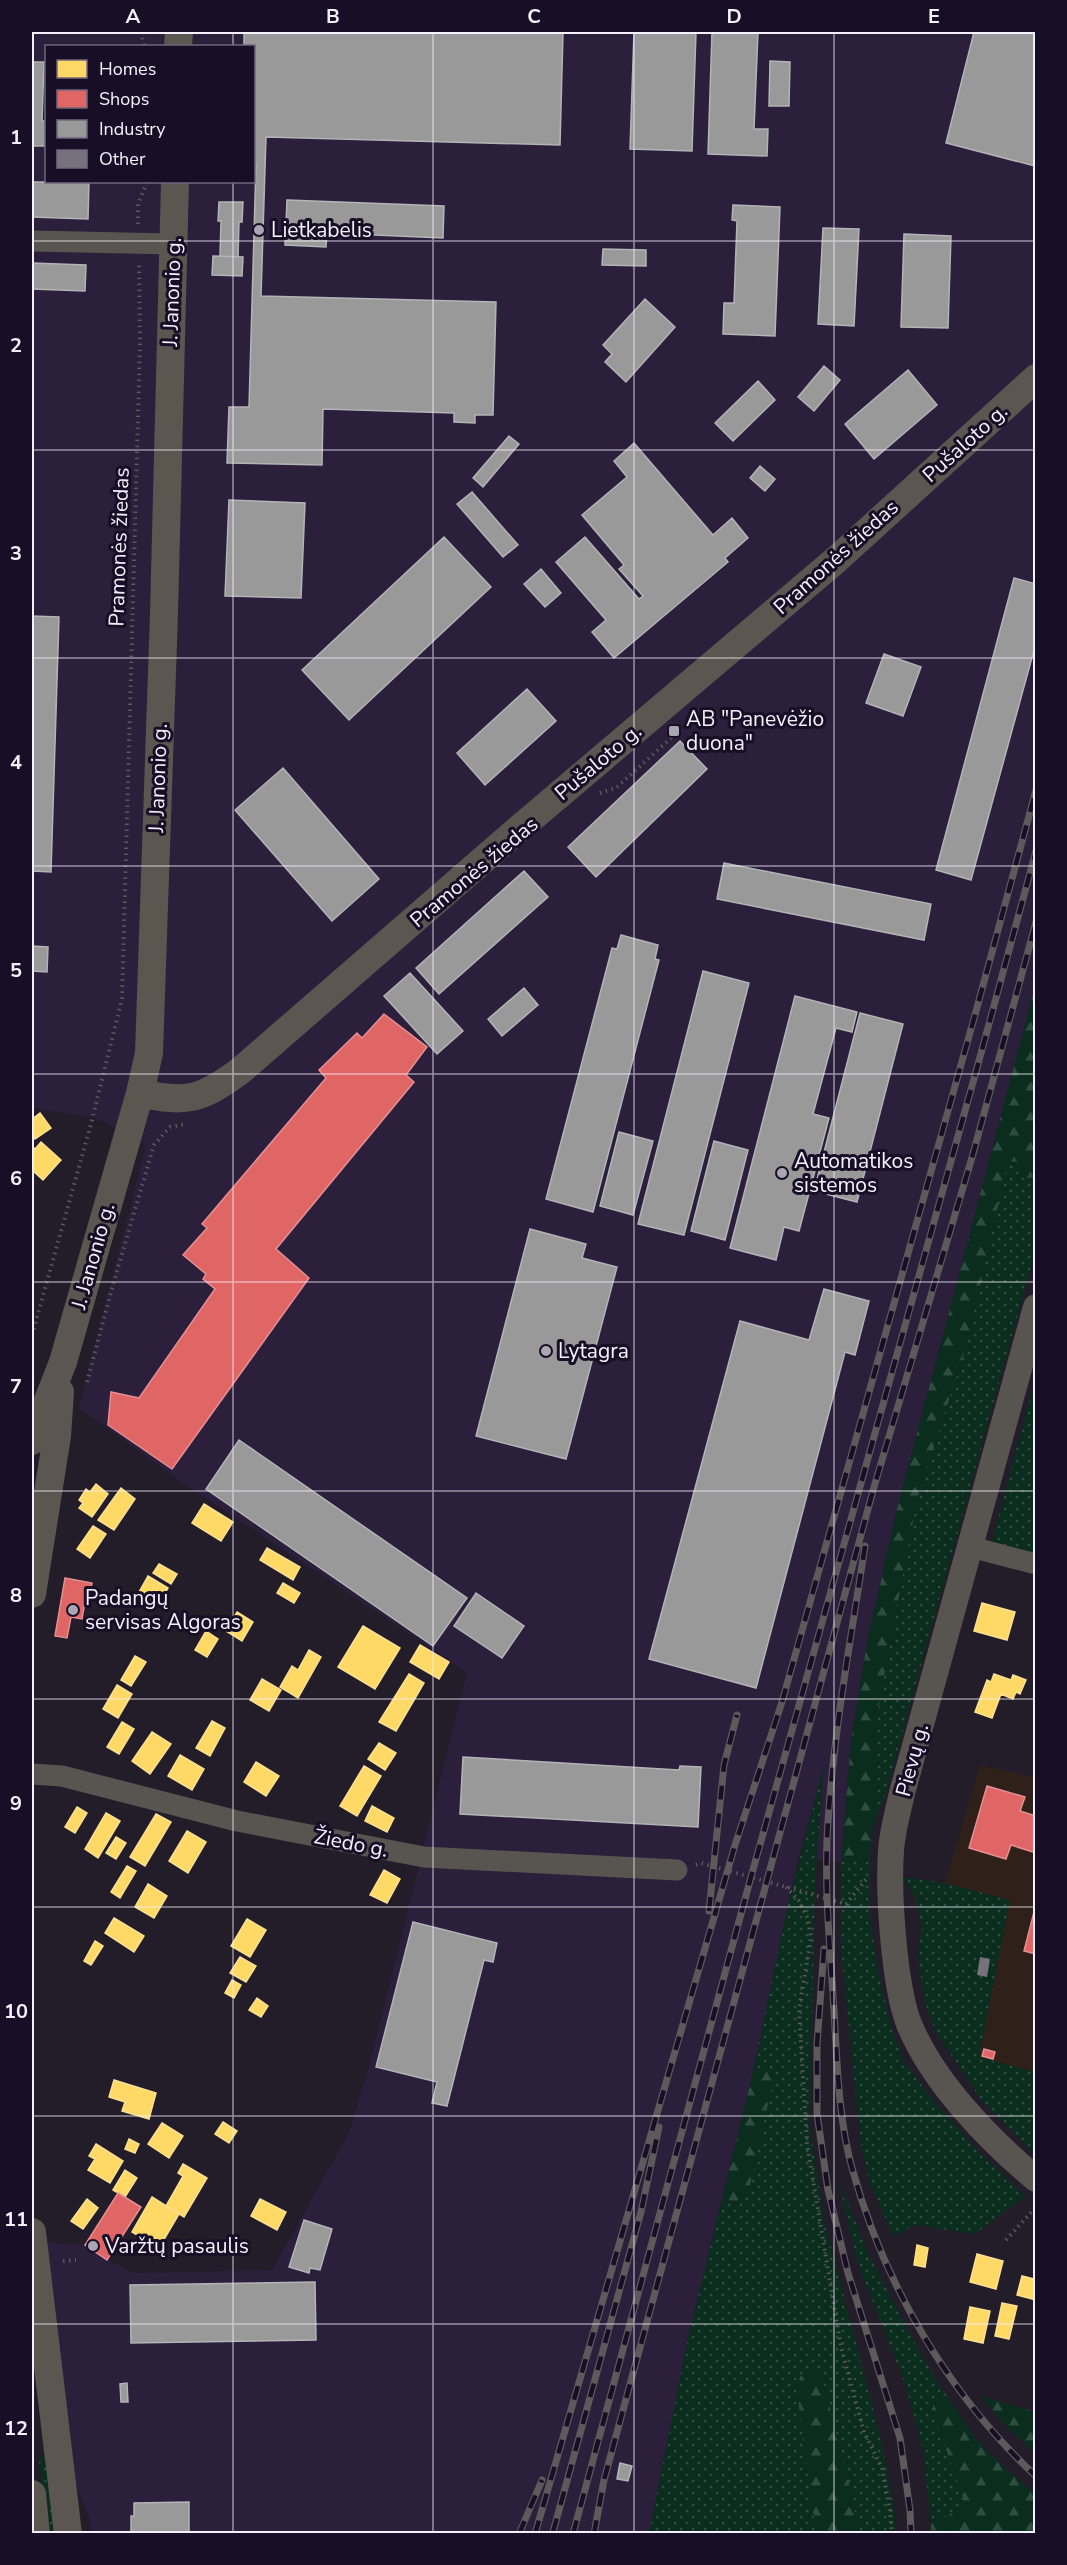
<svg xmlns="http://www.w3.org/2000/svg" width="1067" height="2565" font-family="'Nunito Sans',sans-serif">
<defs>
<pattern id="grass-dots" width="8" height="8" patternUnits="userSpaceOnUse" patternTransform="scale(1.5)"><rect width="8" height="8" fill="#0a2d1d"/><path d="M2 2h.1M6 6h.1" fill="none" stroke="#2e4c3f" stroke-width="1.8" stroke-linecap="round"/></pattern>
<pattern id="forest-firs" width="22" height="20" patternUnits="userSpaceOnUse" patternTransform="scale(1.5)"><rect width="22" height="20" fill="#0a2d1d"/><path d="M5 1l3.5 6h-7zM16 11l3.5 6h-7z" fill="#2e4c3f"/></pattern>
</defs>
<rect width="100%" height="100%" fill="#231d2a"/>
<path fill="#2f201a" d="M980 1765 1035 1777V2072L979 2057 1010 1900 945 1883Z"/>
<path fill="#2b1f3b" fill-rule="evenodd" d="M32 32H1035V987L897 1509 867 1643 851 1741 841 1862 817 1859 823 1770 798 1859 753 2072 689 2334 649 2533H91L89 2516 74 2482 43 2242 85 2245 118 2193 141 2207 108 2260 133 2273 272 2270 349 2133 370 2063 467 1672 182 1482 79 1408 146 1145 96 1118 32 1108ZM46 46H254V182H46Z"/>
<path fill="url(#grass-dots)" d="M1008 1160 1019 1162 1027 1178 1035 1177V1252L885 1796 874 1823V1755L879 1704 917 1499 966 1347Z
M1035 1380V1564L989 1552Z
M824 1766 815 1885 810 2128 825 2224 881 2439 895 2512 896 2533H858L853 2500 797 2393 816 2533 649 2534 689 2334 722 2200 737 2201 767 2071 753 2072 788 1904Z
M870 1853V1917L878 1971 892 2030 905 2063 934 2101 978 2151 1025 2196 975 2234 915 2225 894 2237 869 2182 861 2144 841 1950V1862L857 1861Z
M903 1877 945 1883 1010 1900 979 2057 1035 2072V2154L982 2101 935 2031 924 2000 918 1954 922 1927 916 1899Z
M838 2179 869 2255 917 2347 944 2393 933 2400V2412L967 2506 931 2524 923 2451 906 2386 858 2264Z
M41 2455H44L56 2533H48L39 2462Z"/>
<path fill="url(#forest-firs)" d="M1035 987V1177L1027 1178 1019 1162 1008 1161 966 1347 917 1499 879 1704 874 1755V1823L870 1853 857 1861 841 1862 851 1741 867 1643 897 1509Z
M767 2071 774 2077 748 2194 737 2201 722 2200 753 2072Z
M820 2368 853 2500 858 2533H816L797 2393 800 2377 808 2369Z
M945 2393 977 2440 1008 2471 1035 2494V2533H931V2524L966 2506 933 2412V2400Z
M980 2396 1035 2412V2453L1006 2426Z"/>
<path fill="#ffd966" stroke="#fce093" stroke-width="1.5" d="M40 1113 51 1128 35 1139 32 1135V1119Z
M41 1142 61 1160 43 1180 32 1170V1146L35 1149Z
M96 1484 108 1494 92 1517 79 1508 83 1503 79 1500 86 1489 90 1492Z
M121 1488 135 1499 114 1530 98 1520Z
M204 1504 233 1522 221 1541 192 1523Z
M93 1526 106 1534 90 1558 77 1549Z
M267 1548 300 1567 293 1580 260 1560Z
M159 1564 177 1574 171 1584 153 1573Z
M148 1576 168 1588 158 1605 138 1594Z
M283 1583 300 1593 294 1603 277 1593Z
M982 1603 1015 1612 1007 1640 974 1631Z
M237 1612 253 1622 242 1641 226 1631Z
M363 1626 400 1648 375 1689 338 1667Z
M206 1631 218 1639 207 1657 195 1650Z
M420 1645 449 1662 439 1679 410 1662Z
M309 1650 321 1657 298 1698 280 1687 292 1666 298 1670Z
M135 1656 146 1662 131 1686 121 1680Z
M409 1674 424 1683 396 1731 379 1722Z
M994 1674 1011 1680 1013 1675 1026 1680 1020 1694 1016 1692 1013 1699 1001 1694 992 1718 975 1712 987 1680 991 1682Z
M262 1679 281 1690 269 1711 250 1700Z
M117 1685 132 1694 118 1718 103 1709Z
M212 1721 225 1728 210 1756 196 1748Z
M122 1722 134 1729 119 1754 107 1747Z
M152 1732 171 1744 150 1774 132 1761Z
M379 1743 396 1753 385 1770 368 1759Z
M180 1755 204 1769 192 1790 168 1776Z
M256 1762 279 1776 266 1796 244 1782Z
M364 1766 381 1776 357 1816 340 1806Z
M372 1806 394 1818 387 1832 365 1821Z
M77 1807 87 1813 75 1833 65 1827Z
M106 1813 120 1821 98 1858 85 1849Z
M156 1814 171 1822 145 1866 130 1857Z
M187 1831 206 1842 188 1873 169 1861Z
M116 1837 126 1843 116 1859 106 1853Z
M127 1866 136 1871 120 1898 111 1892Z
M384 1870 400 1879 387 1903 370 1895Z
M148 1884 167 1896 154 1918 135 1907Z
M114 1918 144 1936 134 1952 105 1933Z
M247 1919 266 1930 250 1957 231 1946Z
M95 1941 103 1946 91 1965 84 1961Z
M240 1957 256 1966 246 1982 230 1973Z
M232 1980 241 1985 234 1998 225 1993Z
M257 1998 268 2006 261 2017 249 2010Z
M114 2080 156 2093 149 2119 122 2111 125 2102 109 2097Z
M223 2122 237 2131 229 2143 215 2134Z
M162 2123 183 2136 169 2158 148 2144Z
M129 2139 139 2144 135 2153 125 2149Z
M96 2144 123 2161 110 2183 88 2170 95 2159 89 2156Z
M183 2164 207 2178 184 2217 166 2206 183 2176 178 2173Z
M125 2170 137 2178 125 2197 113 2190Z
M152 2197 179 2214 159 2248 132 2232Z
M87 2199 98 2208 83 2229 71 2221Z
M260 2199 286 2212 277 2230 251 2216Z
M917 2245 928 2248 925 2267 914 2265Z
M977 2254 1003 2261 996 2289 970 2282Z
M1036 2274V2300L1017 2295 1022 2276 1034 2279Z
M1002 2303 1017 2306 1009 2339 995 2336Z
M970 2307 990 2311 983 2343 964 2339Z"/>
<path fill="#e06666" stroke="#e68f93" stroke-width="1.5" d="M384 1014 427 1047 406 1075 414 1082 276 1249 309 1278 172 1469 108 1425 111 1392 139 1398 215 1289 203 1279 206 1274 183 1255 207 1228 202 1224 326 1078 319 1070 357 1033 362 1038Z
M65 1578 92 1583 89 1597 86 1596 82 1619 71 1617 67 1638 55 1636Z
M987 1786 1025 1797 1020 1811 1036 1816V1853L1011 1845 1006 1859 969 1848Z
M1035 1908H1036V1954L1024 1951Z
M984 2049 995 2052 993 2059 982 2056Z
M118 2193 141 2207 107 2260 85 2245Z"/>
<path fill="#999" stroke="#b4b3b7" stroke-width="1.5" d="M244 32H563L560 145 266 137 261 296 496 302 493 415H475V423L454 422V413L323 409 322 465 227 463 229 407H249L256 164H254V46H244Z
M634 32H696L692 151 630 149Z
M712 32H758L754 129H768L767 156 708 154Z
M974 32H1036L1035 166 946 143Z
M770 61 790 62 789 106H769Z
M32 62H44L42 121H46V146H32Z
M32 182H89L88 219 32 217Z
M287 200 444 206 443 238 327 233 326 247 285 245Z
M219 202H243L242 222H239L238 257 220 256 221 221H218Z
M733 205 780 207 775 336 723 334 724 303H734L737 221 732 220Z
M823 228 859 229 854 326 818 324Z
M904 234 951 236 948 328 901 327Z
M603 249 646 250V266L602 265Z
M213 256 243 257 242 276 212 275Z
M32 263 86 265 85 291 32 289Z
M645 299 675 327 626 382 605 362 612 354 603 345Z
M824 366 840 380 814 411 798 397Z
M908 370 937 405 874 459 845 424Z
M758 381 775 400 733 441 715 423Z
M509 436 519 444 483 487 473 478Z
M634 443 713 535 732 518 748 538 725 558 728 562 614 658 592 632 606 620 556 562 585 537 639 599 643 596 619 569 624 565 582 515 627 477 614 461Z
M760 466 775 479 765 491 750 478Z
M472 492 518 545 503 557 457 504Z
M229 500 305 503 301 598 225 596Z
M444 537 491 587 349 720 302 670Z
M541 569 561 593 545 607 524 584Z
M1014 578 1036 584V643L971 880 936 870Z
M32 616 59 617 51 872 32 871Z
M884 654 921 667 903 716 866 703Z
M527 689 556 721 485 785 457 753Z
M680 741 707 769 596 877 568 847Z
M283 768 379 879 332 921 235 810Z
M724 863 931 904 924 940 717 899Z
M524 871 548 897 439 994 416 968Z
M621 935 658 945 655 959 659 960 593 1212 546 1199 612 948 617 949Z
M32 946 48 947 47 972 32 971Z
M703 971 749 983 684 1235 638 1224Z
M410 973 463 1031 437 1054 384 996Z
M524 988 538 1005 502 1036 488 1019Z
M795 996 857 1012 852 1032 836 1028 813 1114 829 1118 799 1231 784 1227 776 1260 730 1248Z
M860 1013 903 1024 857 1202 814 1191Z
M619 1132 653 1141 633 1215 600 1206Z
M714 1141 748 1150 725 1240 691 1231Z
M530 1229 586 1244 582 1258 617 1267 566 1459 476 1436Z
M824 1289 869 1301 855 1355 845 1352 756 1688 649 1659 740 1321 809 1340Z
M239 1440 467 1598 433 1646 206 1489Z
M476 1593 524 1626 502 1658 454 1626Z
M463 1757 679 1770 680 1766 701 1767 698 1827 460 1814Z
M413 1922 497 1943 493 1962 484 1960 447 2106 432 2103 437 2082 376 2067Z
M304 2220 332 2229 320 2270 310 2268 309 2273 289 2267Z
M315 2282 316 2340 131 2343 130 2285Z
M127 2383 128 2402H121L120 2384Z
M620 2463 632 2466 628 2481 617 2479Z
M189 2502V2534H131V2516H134V2503Z"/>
<path fill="#76717c" d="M980 1957 990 1959 987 1977 977 1975Z"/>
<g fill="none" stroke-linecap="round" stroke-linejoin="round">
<path stroke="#5d5959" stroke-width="4" stroke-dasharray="1.5 4.5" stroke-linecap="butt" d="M141 32 144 46
M138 224V204L147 182
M600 793 616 788 670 739 677 727
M32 1335 91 1124 122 999 140 344 139 262
M87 1382 112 1288 154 1145 170 1127 187 1124
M696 1865 701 1863 846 1904 868 1877
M786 1887 799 1901 808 1919 811 1938 799 2010 807 2144 841 2347 864 2432 882 2468 890 2510 892 2534
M1006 2240 1036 2207
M63 2261 76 2260"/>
<path stroke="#58544f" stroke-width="21" d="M32 241 173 244
M971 1547 1036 1564
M32 1774 62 1776 237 1821 424 1857 677 1870"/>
<path stroke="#58544f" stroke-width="26" d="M1036 1307 902 1793C898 1812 892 1832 891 1851 888 1893 894 1985 909 2024 933 2082 988 2139 1036 2179"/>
<path stroke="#5b564f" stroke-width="28" d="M178 46 179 32
M140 1093C187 1104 202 1099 240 1071L514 833 837 559 1036 378
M32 1441 63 1362 140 1093 149 1053 164 613 175 182
M32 1594 57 1436 60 1392
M32 2232 68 2534
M32 2494 36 2534"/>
<g stroke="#5e595b" stroke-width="7">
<path id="rail" d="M865 1546C851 1638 834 1729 828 1822 824 1880 829 1937 833 1995 837 2051 837 2114 852 2168 883 2282 949 2396 1036 2476
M709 1911 724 1765 737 1715
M824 1949 817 2044V2114L828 2190 848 2273 900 2438 910 2510 911 2534
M553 2532 641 2212 659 2127
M519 2534 542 2480
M535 2534 735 1845 782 1702 975 1015 1036 790
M573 2534 751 1877 977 1068 1036 851
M594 2534 604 2480 874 1487 973 1154 1036 922"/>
</g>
<use href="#rail" stroke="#180e26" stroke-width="4.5" stroke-dasharray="14" stroke-linecap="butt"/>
</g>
<path fill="none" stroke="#f4f0fd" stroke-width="1.5" stroke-opacity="0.55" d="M233 32V46M433 32V2534M634 32V2534M834 32V2534M233 182V2534M32 241H1036M32 450H1036M32 658H1036M32 866H1036M32 1074H1036M32 1282H1036M32 1491H1036M32 1699H1036M32 1907H1036M32 2116H1036M32 2324H1036"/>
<g fill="#aba6b3" stroke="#180e26" stroke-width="2">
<circle cx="259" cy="230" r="6"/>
<rect x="668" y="725" width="12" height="12" rx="3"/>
<circle cx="782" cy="1173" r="6"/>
<circle cx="546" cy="1351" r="6"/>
<circle cx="73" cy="1610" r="6"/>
<circle cx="93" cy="2246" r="6"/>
</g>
<g text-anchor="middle" stroke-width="6" stroke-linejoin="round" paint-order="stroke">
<g font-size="21" fill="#f4f0fd" stroke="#180e26" text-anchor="start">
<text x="271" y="237">Lietkabelis</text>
<text x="686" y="726">AB "Panevėžio<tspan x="686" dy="24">duona"</tspan></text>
<text x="794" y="1168">Automatikos<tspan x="794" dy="24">sistemos</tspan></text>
<text x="558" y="1358">Lytagra</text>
<text x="85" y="1605">Padangų<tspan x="85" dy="24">servisas Algoras</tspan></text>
<text x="105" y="2253">Varžtų pasaulis</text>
</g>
<g font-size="21" fill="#f4f0fd" stroke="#180e26">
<text transform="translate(172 292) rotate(-88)" y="7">J. Janonio g.</text>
<text transform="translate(965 443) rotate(-42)" y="7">Pušaloto g.</text>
<text transform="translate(119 547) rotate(-88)" y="7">Pramonės žiedas</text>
<text transform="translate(836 557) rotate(-42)" y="7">Pramonės žiedas</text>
<text transform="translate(598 762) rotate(-40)" y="7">Pušaloto g.</text>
<text transform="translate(158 778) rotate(-88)" y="7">J. Janonio g.</text>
<text transform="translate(474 872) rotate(-40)" y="7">Pramonės žiedas</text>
<text transform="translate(93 1256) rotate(-74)" y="7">J. Janonio g.</text>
<text transform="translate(912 1760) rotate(-75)" y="7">Pievų g.</text>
<text transform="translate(351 1843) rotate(11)" y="7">Žiedo g.</text>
</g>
</g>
<rect width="1067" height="2565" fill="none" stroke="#180e26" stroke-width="66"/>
<rect x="45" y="45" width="210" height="138" fill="#180e26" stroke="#70687c" stroke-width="1.5"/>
<rect x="57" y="60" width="30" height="18" fill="#ffd966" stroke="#70687c" stroke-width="1.5"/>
<text x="99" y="75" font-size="18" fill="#f4f0fd">Homes</text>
<rect x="57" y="90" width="30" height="18" fill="#e06666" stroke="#70687c" stroke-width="1.5"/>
<text x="99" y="105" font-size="18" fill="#f4f0fd">Shops</text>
<rect x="57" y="120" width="30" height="18" fill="#999999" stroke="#70687c" stroke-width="1.5"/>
<text x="99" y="135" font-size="18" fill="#f4f0fd">Industry</text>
<rect x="57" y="150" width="30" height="18" fill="#76717c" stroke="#70687c" stroke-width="1.5"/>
<text x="99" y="165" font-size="18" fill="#f4f0fd">Other</text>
<rect x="33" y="33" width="1001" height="2499" fill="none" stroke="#f4f0fd" stroke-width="2"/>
<g font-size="20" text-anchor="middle" font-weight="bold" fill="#f4f0fd">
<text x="133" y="23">A</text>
<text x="333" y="23">B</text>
<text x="534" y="23">C</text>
<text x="734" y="23">D</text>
<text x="934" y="23">E</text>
<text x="16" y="144">1</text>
<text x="16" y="352">2</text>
<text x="16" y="560">3</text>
<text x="16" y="769">4</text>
<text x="16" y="977">5</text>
<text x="16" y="1185">6</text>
<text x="16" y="1393">7</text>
<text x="16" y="1602">8</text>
<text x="16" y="1810">9</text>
<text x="16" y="2018">10</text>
<text x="16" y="2226">11</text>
<text x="16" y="2435">12</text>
</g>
</svg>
